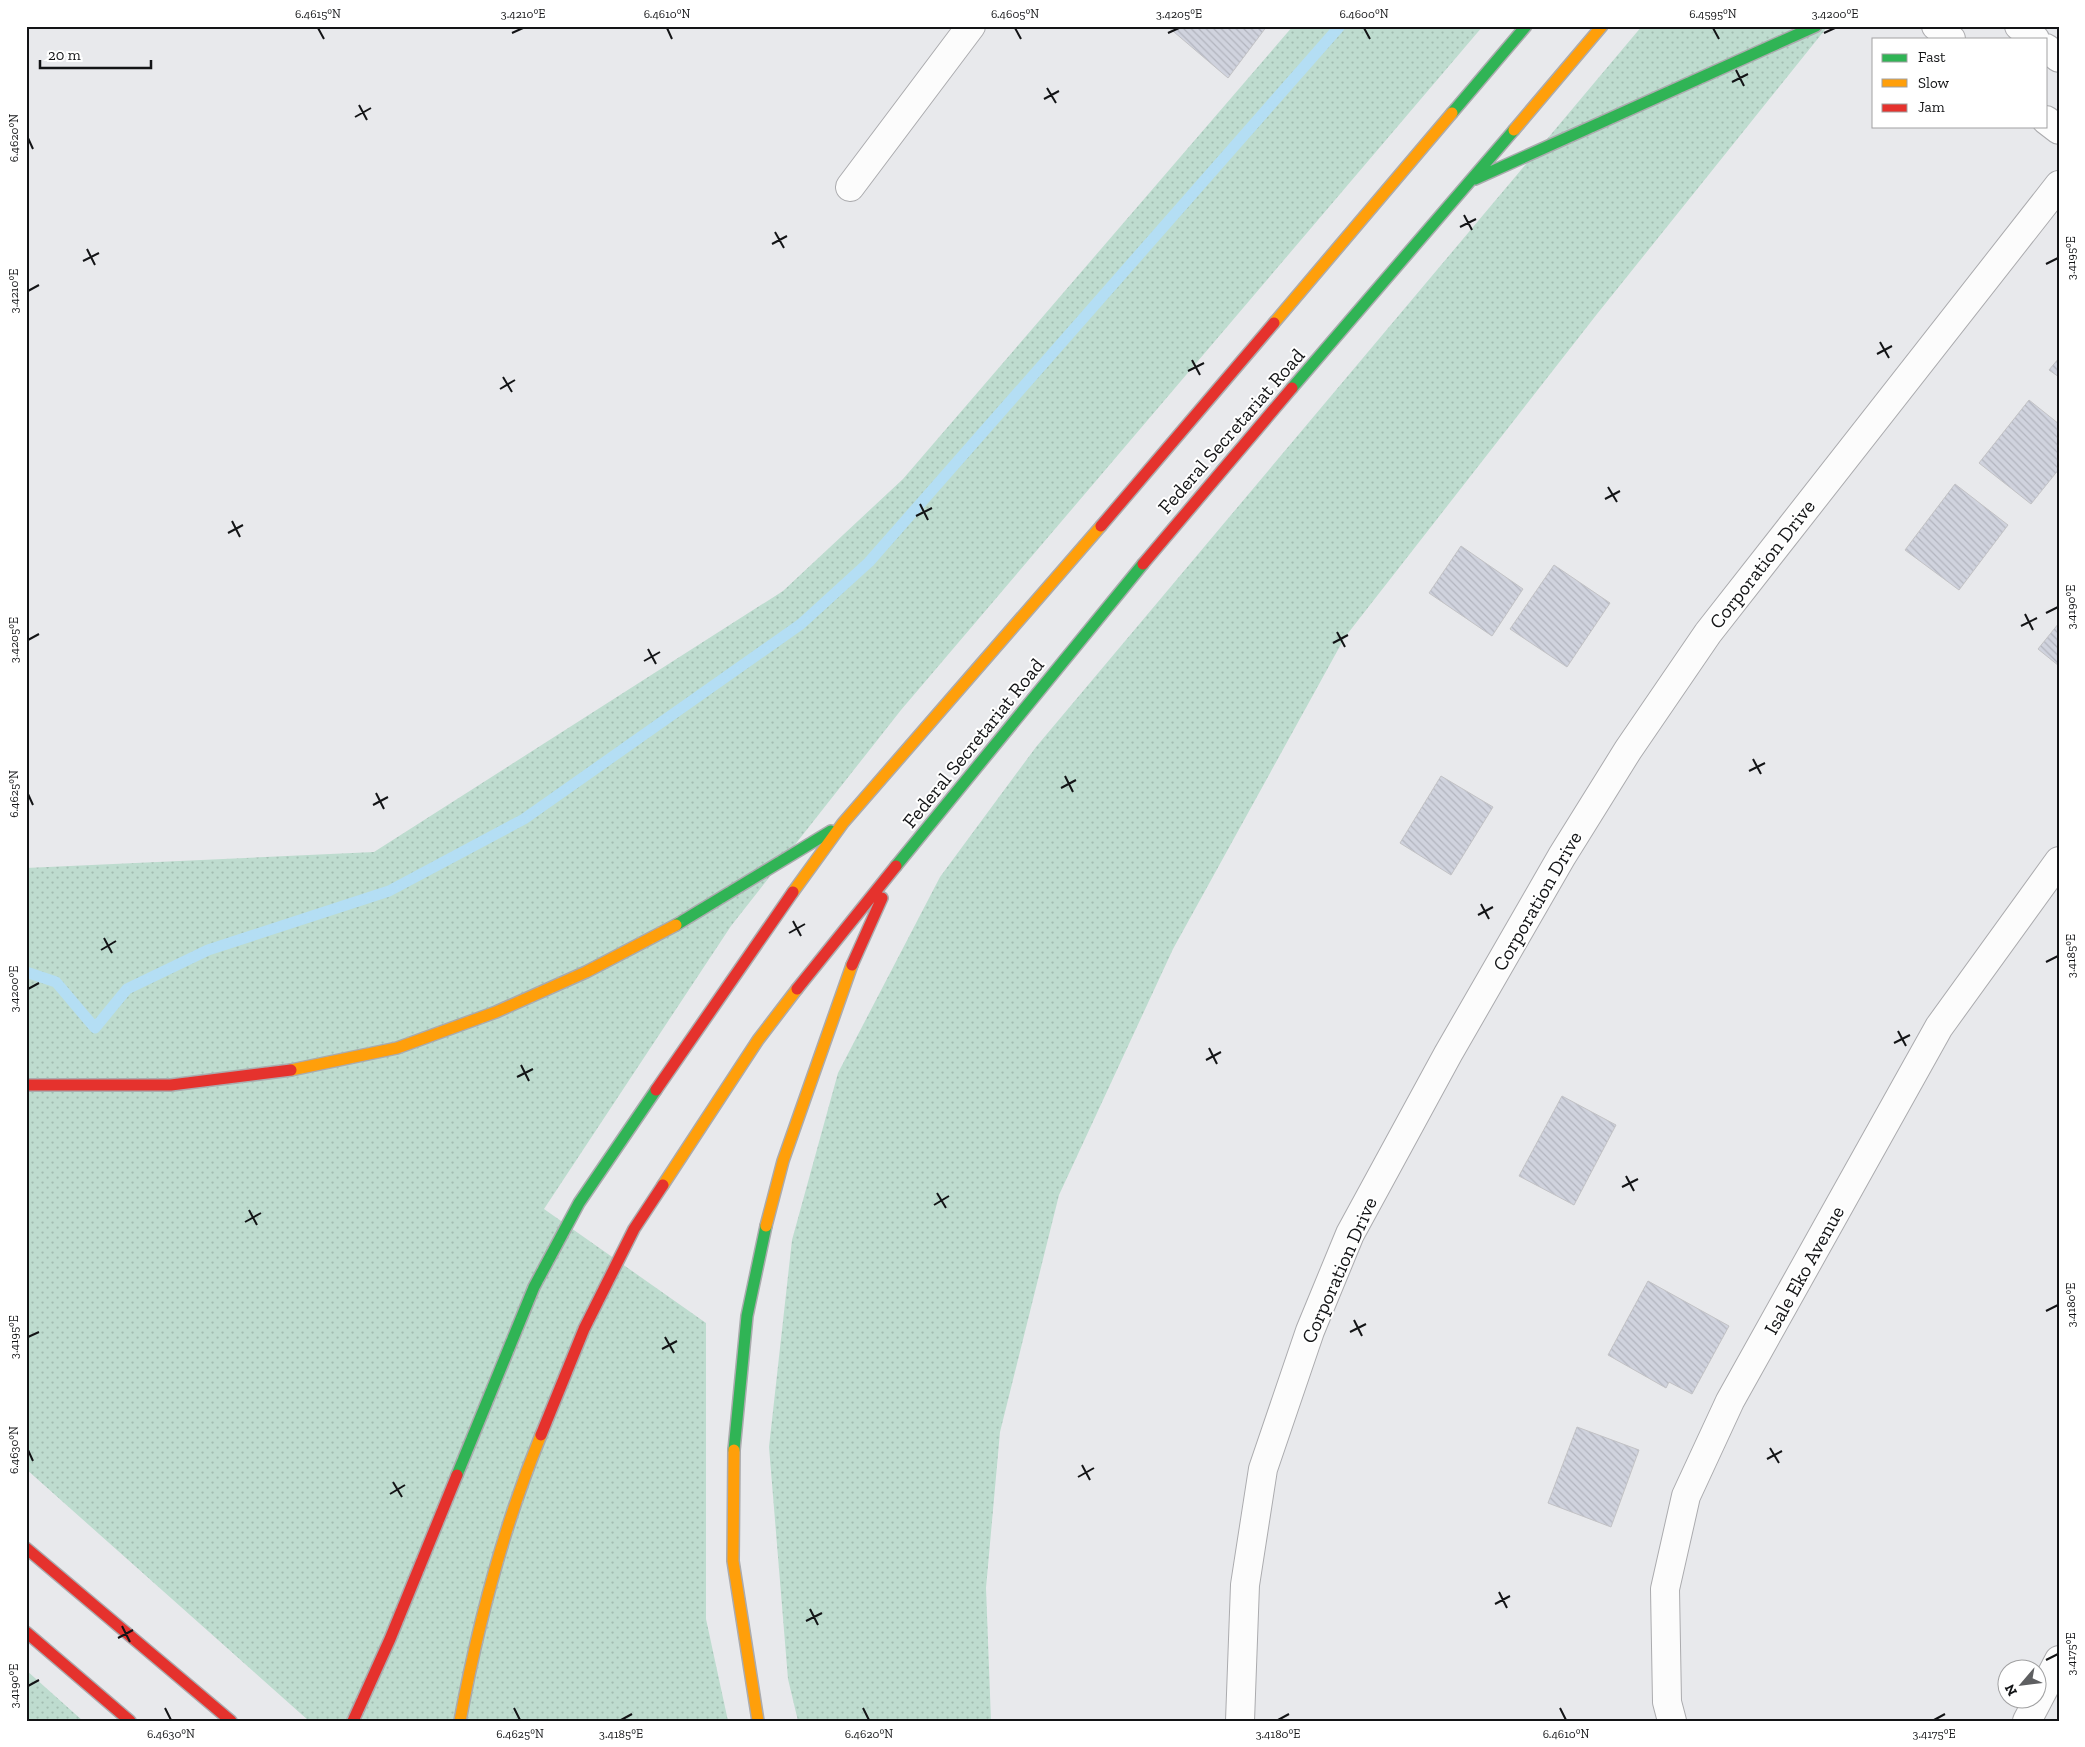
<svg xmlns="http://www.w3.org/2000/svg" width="2085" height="1747" font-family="'Zilla Slab',serif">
<defs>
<pattern id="grass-dots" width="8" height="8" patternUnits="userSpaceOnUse" patternTransform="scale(1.25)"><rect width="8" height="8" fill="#bedccf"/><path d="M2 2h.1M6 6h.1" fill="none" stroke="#a2bcb1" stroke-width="1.8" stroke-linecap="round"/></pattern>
<pattern id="building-back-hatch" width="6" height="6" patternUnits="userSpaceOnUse" patternTransform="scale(1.25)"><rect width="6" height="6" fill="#d0d3de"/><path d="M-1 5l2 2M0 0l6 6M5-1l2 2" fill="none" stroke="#b2b4be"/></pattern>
</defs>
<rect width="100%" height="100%" fill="#e8e9ec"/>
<path fill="url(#grass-dots)" d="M1293 26H1483L901 710 731 926 544 1209 706 1323V1619L728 1721H309L26 1469V868L374 852 783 591 903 479Z
M1642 26H1828L1597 314 1345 637 1173 949 1059 1195 1000 1432 986 1588 991 1721H798L788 1679 769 1447 792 1240 838 1073 940 877 1036 747Z
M26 1670 83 1721H26Z"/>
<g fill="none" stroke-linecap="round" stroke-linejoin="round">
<path stroke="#b4def4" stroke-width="11" d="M26 972 56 982 95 1028 127 989 208 950 389 891 524 819 801 624 869 562 1340 26"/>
</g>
<path fill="url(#building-back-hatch)" stroke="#c2c2c5" d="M1167 26H1267L1228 78Z
M2059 358V377L2049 370Z
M2029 400 2059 424V469L2031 504 1979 463Z
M1955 484 2008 525 1959 590 1905 550Z
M1461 546 1523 589 1492 636 1429 593Z
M1554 565 1610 603 1567 667 1510 629Z
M2059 623V666L2038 649Z
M1441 776 1493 807 1451 875 1400 843Z
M1562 1096 1616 1125 1574 1205 1519 1176Z
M1648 1281 1729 1326 1692 1394 1669 1382 1666 1388 1608 1355Z
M1577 1427 1639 1450 1611 1527 1548 1503Z"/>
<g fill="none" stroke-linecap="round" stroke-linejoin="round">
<g stroke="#ababae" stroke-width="30">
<path id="street" d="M1936 26 1951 39
M2019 26 2035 39
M2046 48 2059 58
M2046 120 2059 130
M850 187 971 26
M1240 1721 1245 1585 1263 1469 1310 1331 1350 1234 1448 1054 1562 856 1628 750 1708 633 2059 185
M1672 1721 1667 1702 1665 1589 1686 1496 1730 1401 1939 1027 2059 861
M2027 1721 2059 1660"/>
</g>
<g stroke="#ababae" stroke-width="14">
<path id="fast" d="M1452 113 1526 26
M1475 179 1816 26
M1292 388 1514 130
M896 866 1143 564
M676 925 831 831
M734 1450 747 1316 766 1226
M457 1475 534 1287 579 1203 656 1090"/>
</g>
<g stroke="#ababae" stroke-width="14">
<path id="slow" d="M1514 130 1602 26
M1274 323 1452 113
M843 823 1101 526
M793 892 843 823
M291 1070 397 1048 496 1012 586 972 676 925
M663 1185 758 1040 797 989
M766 1226 783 1161 852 965
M734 1450 733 1561 758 1721
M460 1721C478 1623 503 1528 541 1435"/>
</g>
<g stroke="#ababae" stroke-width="14">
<path id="jam" d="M1101 526 1274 323
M1143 564 1292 388
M852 965 882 898
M797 989 896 866
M26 1085H171L291 1070
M656 1090 793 892
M541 1435 584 1329 634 1229 663 1185
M26 1548 231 1721
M26 1632 130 1721
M353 1721 390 1639 457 1475"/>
</g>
<use href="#street" stroke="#fcfcfc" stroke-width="28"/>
<use href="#fast" stroke="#30b455" stroke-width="11"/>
<use href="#slow" stroke="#ff9f0a" stroke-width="11"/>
<use href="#jam" stroke="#e5322d" stroke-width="11"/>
</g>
<path fill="none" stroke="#131416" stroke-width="2" d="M318 28 324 39M667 28 672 39M1015 28 1021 39M1364 28 1370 39M1713 28 1719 39M512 33 523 28M1168 33 1179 28M1824 33 1835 28M1736 70 1744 86M1732 82 1748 74M1047 88 1056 103M1044 99 1059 91M359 105 367 120M355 117 371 108M28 138 33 149M1464 215 1472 230M1460 227 1476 219M775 232 784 248M772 244 787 236M87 249 95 265M83 261 99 253M2046 264 2058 258M28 291 39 285M1880 342 1889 358M1877 354 1892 346M1192 360 1200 375M1188 371 1204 363M503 377 512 392M500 389 515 380M1608 487 1617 502M1605 499 1620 491M920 504 928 520M916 516 932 508M232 521 240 537M228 533 243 525M2046 613 2058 607M2025 614 2033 630M2021 626 2037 618M1337 632 1345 647M28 640 39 634M1333 643 1348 635M648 649 656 664M644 661 660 652M1753 759 1761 774M1749 771 1765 763M1065 776 1073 792M1061 788 1076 780M376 793 384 809M28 794 33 805M373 805 388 797M1481 904 1489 919M1478 915 1493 907M793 921 801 936M789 933 805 924M104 938 112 953M101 950 116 941M2046 962 2058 956M28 989 39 983M1898 1031 1906 1046M1894 1043 1910 1035M1209 1048 1217 1064M1206 1060 1221 1052M521 1065 529 1081M517 1077 533 1069M1626 1176 1634 1191M1622 1187 1638 1179M937 1193 946 1208M934 1205 949 1196M249 1210 257 1225M245 1222 261 1213M2046 1311 2058 1305M1354 1320 1362 1336M1350 1332 1366 1324M28 1337 39 1332M665 1337 674 1353M662 1349 677 1341M1770 1448 1779 1463M28 1450 33 1461M1767 1459 1782 1451M1082 1465 1090 1480M1078 1477 1094 1468M393 1482 402 1497M390 1494 405 1485M1499 1592 1507 1608M1495 1604 1510 1596M810 1609 818 1625M806 1621 822 1613M122 1626 130 1642M118 1638 133 1630M2046 1660 2058 1654M28 1686 39 1680M165 1708 171 1720M514 1708 520 1720M863 1708 869 1720M1560 1708 1566 1720M621 1720 632 1714M1278 1720 1289 1714M1934 1720 1945 1714"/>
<g text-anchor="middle" stroke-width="4" stroke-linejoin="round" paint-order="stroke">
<g font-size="20" fill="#131416" stroke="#fff">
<text transform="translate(1231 431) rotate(-49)" y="7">Federal Secretariat Road</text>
<text transform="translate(1762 564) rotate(-52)" y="7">Corporation Drive</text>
<text transform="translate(973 743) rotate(-51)" y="7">Federal Secretariat Road</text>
<text transform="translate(1537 901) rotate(-60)" y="7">Corporation Drive</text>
<text transform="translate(1339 1270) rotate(-66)" y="7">Corporation Drive</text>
<text transform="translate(1804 1270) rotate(-61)" y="7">Isale Eko Avenue</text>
</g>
</g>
<rect width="2085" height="1747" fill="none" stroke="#ffffff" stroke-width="55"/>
<rect x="1872" y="38" width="175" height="90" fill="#ffffff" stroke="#a1a1a2"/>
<rect x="1882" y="54" width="25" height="8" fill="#30b455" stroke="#a1a1a2"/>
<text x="1918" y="62" font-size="15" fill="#131416">Fast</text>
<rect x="1882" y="79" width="25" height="8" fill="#ff9f0a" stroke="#a1a1a2"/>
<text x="1918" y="88" font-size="15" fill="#131416">Slow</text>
<rect x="1882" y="104" width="25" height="8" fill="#e5322d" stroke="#a1a1a2"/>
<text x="1918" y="112" font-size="15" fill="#131416">Jam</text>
<g transform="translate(2022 1684) rotate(242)"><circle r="24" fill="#ffffff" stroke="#a1a1a2"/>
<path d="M0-4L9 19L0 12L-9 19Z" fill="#5e5f61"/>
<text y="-8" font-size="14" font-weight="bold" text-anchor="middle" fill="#131416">N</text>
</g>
<path d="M40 60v8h111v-8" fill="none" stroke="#131416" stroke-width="2.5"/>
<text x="48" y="60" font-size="15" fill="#131416" stroke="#ffffff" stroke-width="4" paint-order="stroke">20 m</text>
<rect x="28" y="28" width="2030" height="1692" fill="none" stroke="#131416" stroke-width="2"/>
<g font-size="12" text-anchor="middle" fill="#131416">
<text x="318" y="18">6.4615°N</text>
<text x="523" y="18">3.4210°E</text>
<text x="667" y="18">6.4610°N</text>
<text x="1015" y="18">6.4605°N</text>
<text x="1179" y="18">3.4205°E</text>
<text x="1364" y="18">6.4600°N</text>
<text x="1713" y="18">6.4595°N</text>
<text x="1835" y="18">3.4200°E</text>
<text transform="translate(14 138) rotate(-90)" y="4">6.4620°N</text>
<text transform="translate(2071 258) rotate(-90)" y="4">3.4195°E</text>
<text transform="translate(14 291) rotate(-90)" y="4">3.4210°E</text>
<text transform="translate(2071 607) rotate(-90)" y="4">3.4190°E</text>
<text transform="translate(14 640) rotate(-90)" y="4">3.4205°E</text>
<text transform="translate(14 794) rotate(-90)" y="4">6.4625°N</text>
<text transform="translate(2071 956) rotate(-90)" y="4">3.4185°E</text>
<text transform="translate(14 989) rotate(-90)" y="4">3.4200°E</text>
<text transform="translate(2071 1305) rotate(-90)" y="4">3.4180°E</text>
<text transform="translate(14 1337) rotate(-90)" y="4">3.4195°E</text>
<text transform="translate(14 1450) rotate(-90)" y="4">6.4630°N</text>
<text transform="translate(2071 1654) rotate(-90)" y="4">3.4175°E</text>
<text transform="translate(14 1686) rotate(-90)" y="4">3.4190°E</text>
<text x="171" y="1738">6.4630°N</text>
<text x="520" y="1738">6.4625°N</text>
<text x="621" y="1738">3.4185°E</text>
<text x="869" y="1738">6.4620°N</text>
<text x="1278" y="1738">3.4180°E</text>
<text x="1566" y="1738">6.4610°N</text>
<text x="1934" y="1738">3.4175°E</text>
</g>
</svg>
